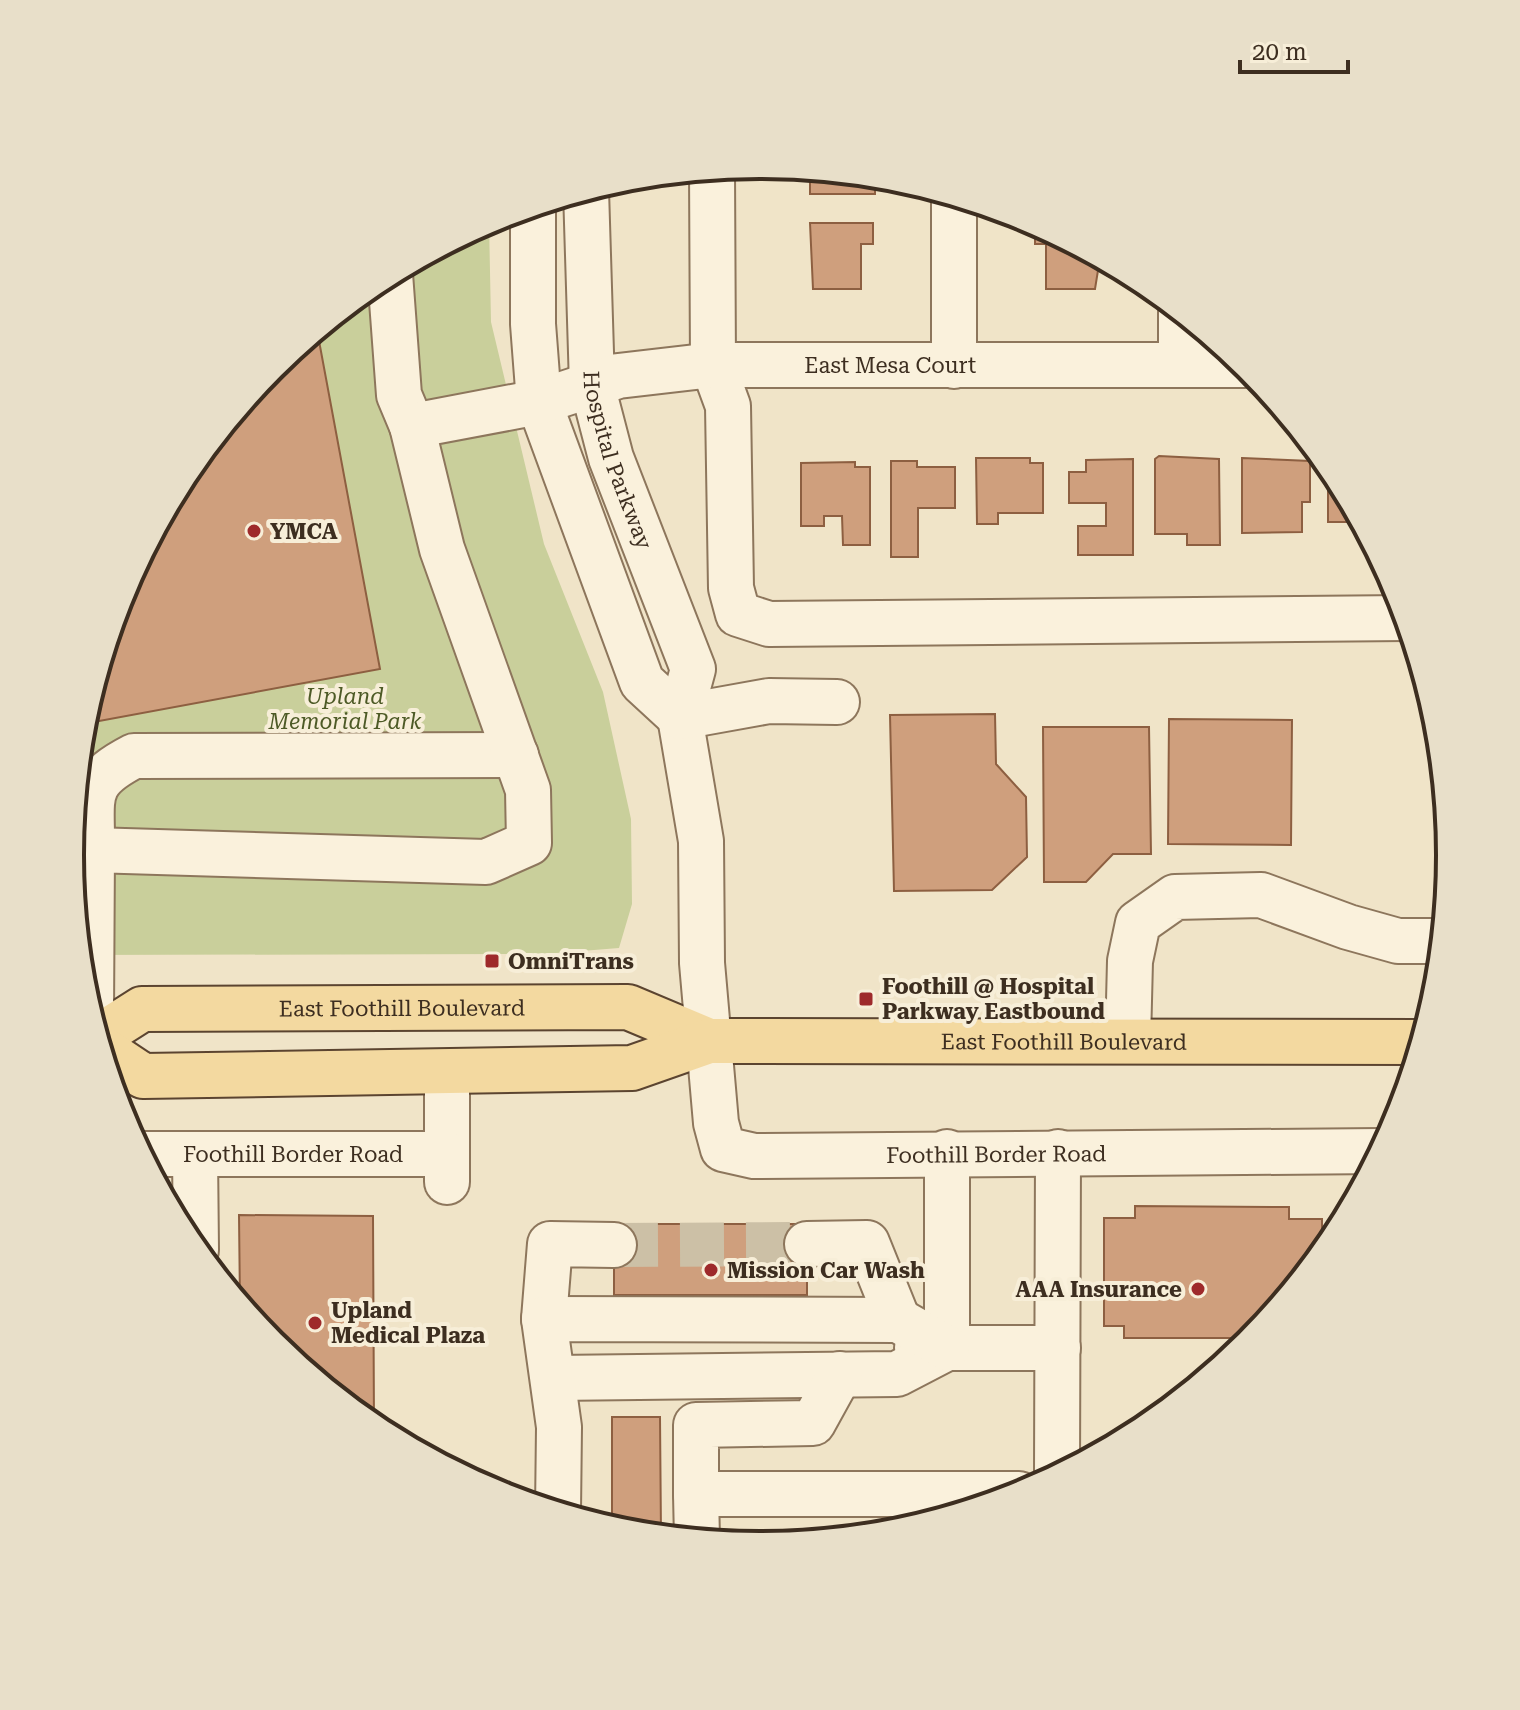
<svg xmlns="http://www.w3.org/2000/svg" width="1520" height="1710" font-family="'Roboto Serif',serif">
<rect width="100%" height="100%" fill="#f0e4c8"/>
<path fill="#c9cf9b" d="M489 221 491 322 544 544 603 692 631 819 632 904 619 948 544 954 80 955 70 855 83 720 123 591 187 471 272 367 377 281Z"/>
<path fill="#cf9f7d" stroke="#8d5f41" stroke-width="2" d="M810 170 875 176V194H810Z
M810 223H873V244H861V289H813Z
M1035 224 1100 258 1095 289H1046V244H1035Z
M317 330 380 669 83 724 123 591 187 471 272 367Z
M1159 456 1219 459 1220 545H1187V534H1155V459Z
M976 458H1030V463H1043V513H998V524H977Z
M1242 458 1310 461V502H1302V532L1242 533Z
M1133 459V555H1078V526H1106V503H1069V472H1086V460Z
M891 461H917V467H955V508H918V557H891Z
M855 462V467H870V545H843L842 516H824V526H801V463Z
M1328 464 1356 514H1351V522H1328Z
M995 714 996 764 1026 797 1027 857 992 890 894 891 890 715Z
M1169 719 1292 720 1291 845 1168 844Z
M1043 727H1149L1151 854H1113L1086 882H1044Z
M1135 1206 1289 1207V1219H1322V1253L1252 1338H1124V1326H1104V1218H1135Z
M239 1215 373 1216 374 1425 380 1430 272 1343 240 1304Z
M614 1224H807V1295H614Z
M612 1417H660L661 1535 612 1528Z
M730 1535 852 1536 760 1545 730 1542Z"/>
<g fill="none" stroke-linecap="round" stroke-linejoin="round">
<path stroke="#ccc0a6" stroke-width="44" stroke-dasharray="44 22" stroke-linecap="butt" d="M614 1245 807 1244"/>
<g stroke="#8d765c" stroke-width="48">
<g id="minor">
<path d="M712 170 713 365 728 406 731 588 738 614 769 624 1406 618"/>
<path id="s1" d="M586 190 592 385 611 458 693 669 680 717 701 841 702 963 716 1123 723 1149 754 1156 1381 1151"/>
<path d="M954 196V366"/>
<path d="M533 206V324L539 402 642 682 680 717"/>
<path d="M390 274 399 395 412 426"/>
<path d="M1181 312V364"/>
<path d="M680 717 769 701 837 702"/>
<path d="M92 850C93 796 82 783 134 756L516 755"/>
<path id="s2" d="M91 1014 92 850 486 862 529 843 528 790 442 549 412 426 539 402 618 376 713 365H1245"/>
<path d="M1128 1041 1130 961 1138 923 1175 897 1261 895 1348 927 1398 941H1441"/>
<path d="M447 1073V1182"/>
<path d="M947 1152V1348"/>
<path id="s3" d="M141 1154H447"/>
<path d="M195 1154 196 1250"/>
<path d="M807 1244 867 1243 898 1320"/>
<path d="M544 1319 550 1244 614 1245"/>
<path d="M917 1348H1058"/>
<path d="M555 1378 897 1374 947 1348"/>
<path d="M1057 1475 1058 1152"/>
<path d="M696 1494V1425L813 1423 840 1374"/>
<path d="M558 1511 559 1427 544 1319 898 1320 947 1348"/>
<path d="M697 1539 696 1494H1019"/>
</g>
</g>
<g stroke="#5b4430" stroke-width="48">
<g id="major">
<path id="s4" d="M98 1037 142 1009 628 1007 709 1041"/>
<path id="s5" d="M101 1048 143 1076 632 1068 709 1041 1421 1042"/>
</g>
</g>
<use href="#minor" stroke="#faf1dc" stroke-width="44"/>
<use href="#major" stroke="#f3d9a0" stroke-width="44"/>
</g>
<g fill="#9e2a2b" stroke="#f7eed8" stroke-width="3">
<circle cx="254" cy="531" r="8"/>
<rect x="484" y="953" width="16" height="16" rx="4"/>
<rect x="858" y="991" width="16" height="16" rx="4"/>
<circle cx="711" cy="1270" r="8"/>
<circle cx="1198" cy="1289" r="8"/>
<circle cx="315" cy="1323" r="8"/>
</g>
<g text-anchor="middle" stroke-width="8" stroke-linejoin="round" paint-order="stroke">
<g font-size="22" fill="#3d2e20" stroke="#f7eed8">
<text dy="8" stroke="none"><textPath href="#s2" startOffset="1526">East Mesa Court</textPath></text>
<text dy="8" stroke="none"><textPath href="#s1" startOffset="274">Hospital Parkway</textPath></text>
<text dy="8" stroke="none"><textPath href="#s4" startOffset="312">East Foothill Boulevard</textPath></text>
<text dy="8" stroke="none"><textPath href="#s5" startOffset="976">East Foothill Boulevard</textPath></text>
<text dy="8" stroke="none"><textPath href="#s1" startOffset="1256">Foothill Border Road</textPath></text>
<text dy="8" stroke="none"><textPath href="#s3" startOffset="152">Foothill Border Road</textPath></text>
</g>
<g font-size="22" font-weight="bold" fill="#3d2e20" stroke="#f7eed8" text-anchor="start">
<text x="270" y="539">YMCA</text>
<text x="508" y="969">OmniTrans</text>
<text x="882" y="994">Foothill @ Hospital<tspan x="882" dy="25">Parkway Eastbound</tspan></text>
<text x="727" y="1278">Mission Car Wash</text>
<text x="1182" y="1297" text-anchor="end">AAA Insurance</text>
<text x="331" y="1318">Upland<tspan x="331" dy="25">Medical Plaza</tspan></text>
</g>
<g font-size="22" font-style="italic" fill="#4d5a26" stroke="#f7eed8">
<text x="345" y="704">Upland<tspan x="345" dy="25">Memorial Park</tspan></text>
</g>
</g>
<path d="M0 0H1520V1710H0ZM84 855a676 676 0 1 1 1352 0a676 676 0 1 1-1352 0Z" fill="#e8dfc9" fill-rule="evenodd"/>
<path fill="none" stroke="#3d2e20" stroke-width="4" d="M84 855a676 676 0 1 1 1352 0a676 676 0 1 1-1352 0Z"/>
<path d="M1240 60v12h108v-12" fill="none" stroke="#3d2e20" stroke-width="4"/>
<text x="1252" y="60" font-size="24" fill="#3d2e20" stroke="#f7eed8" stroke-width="6" paint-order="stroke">20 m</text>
</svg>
